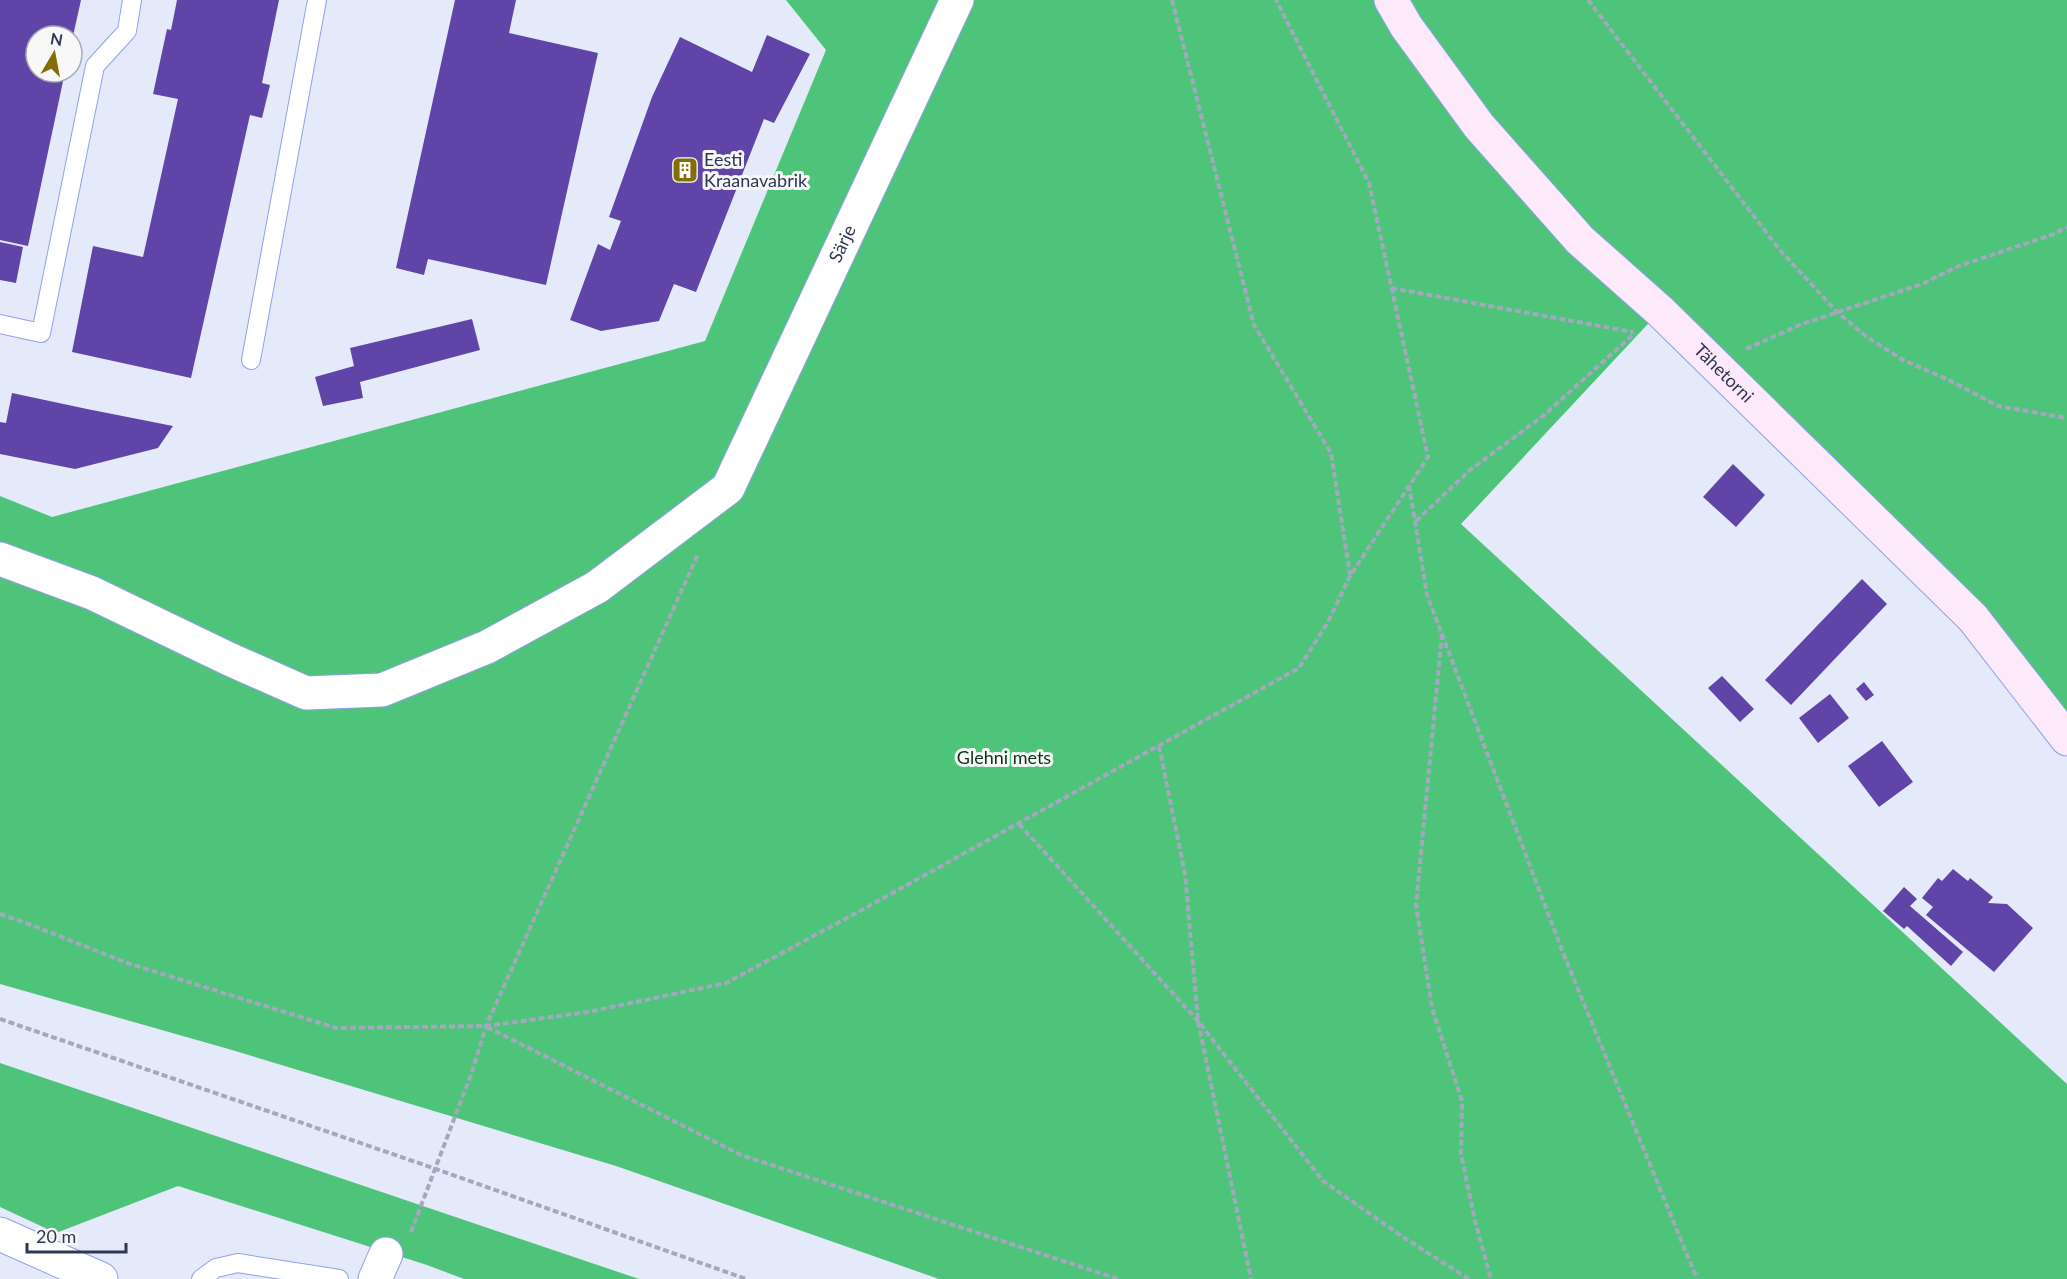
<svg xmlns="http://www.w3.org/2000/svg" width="2067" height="1279" font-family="Lato,sans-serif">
<rect width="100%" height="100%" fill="#e5eafa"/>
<path fill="#4dc47a" d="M786 0H2067V739L1660 311 1461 524 2067 1084V1279H939L616 1166 232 1050 0 984V496L52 517 705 341 826 50Z
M0 1063 639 1279H464L427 1265 178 1186 56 1233 0 1207Z"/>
<path fill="#6044a7" d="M0 0H81L73 36H36V72H65L28 246 0 240Z
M177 0H279L262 83 270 85 262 118 250 115 191 378 72 352 93 246 143 257 178 99 153 94 167 29 171 30Z
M455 0H516L509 33 598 53 546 285 428 259 424 275 396 268Z
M767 35 810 54 774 123 764 119 696 292 674 284 659 321 601 331 570 320 598 244 610 250 621 221 609 217 652 97 680 37 752 72Z
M0 242 23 247 16 283 0 280Z
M472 319 480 350 360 382 363 398 323 406 315 377 354 366 350 348Z
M12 393 87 409 173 426 158 448 75 469 0 454V422L6 423Z
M1733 464 1765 495 1736 527 1703 497Z
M1862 579 1887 604 1791 705 1765 680Z
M1722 676 1754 709 1740 722 1708 688Z
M1864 682 1874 695 1866 701 1856 689Z
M1830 694 1849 718 1818 743 1799 718Z
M1882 741 1913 782 1879 807 1848 766Z
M1953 869 1968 881 1970 878 1993 897 1988 903 2007 904 2033 928 1994 972 1926 915 1933 907 1922 898 1938 878 1942 881Z
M1904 887 1917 899 1910 906 1963 952 1951 966 1907 926 1904 929 1883 911Z"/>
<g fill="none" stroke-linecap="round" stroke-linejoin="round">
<g stroke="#8fa1ea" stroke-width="20">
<path id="lane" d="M0 324 41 333 95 66 127 31 132 0
M251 360 317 0
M201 1279 216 1268 238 1263 339 1279"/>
</g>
<g stroke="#8fa1ea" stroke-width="35">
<g id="street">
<path id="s1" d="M0 559 92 593 229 659 306 693 382 690 487 647 597 587 728 488 957 0"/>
<path d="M0 1234 101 1279"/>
<path d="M375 1279 386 1254"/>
</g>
</g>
<g stroke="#8fa1ea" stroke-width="35">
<g id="secondary">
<path id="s2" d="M1391 0 1406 26 1479 126 1580 240 1660 311 1973 618 2067 739"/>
</g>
</g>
<path stroke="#a3a8be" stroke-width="4" stroke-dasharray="6 3" stroke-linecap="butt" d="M1172 0 1254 325 1331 453 1350 575
M1588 0 1779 249 1837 312 1867 337 1903 360 1947 379 1998 406 2067 418
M1391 288 1633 332
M1746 349 1802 324 1922 284 1959 266 2054 234 2067 227
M1409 485 1427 595 1562 950 1697 1279
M1416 521 1470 470 1543 416 1635 333
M1442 634 1416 905 1432 1008 1462 1101 1461 1154 1475 1221 1491 1279
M1159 746 1185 874 1198 1021 1251 1279
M1019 824 1198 1021 1323 1181 1406 1239 1469 1279
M0 914 34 926 127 963 336 1028 486 1026 588 1012 726 983 860 911 1299 668 1328 622 1350 576 1428 457 1369 183 1276 0
M0 1019 436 1169 746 1279
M487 1027 741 1155 1118 1279
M411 1232 472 1072 486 1026 698 554"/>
<use href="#lane" stroke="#fff" stroke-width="18"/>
<use href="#street" stroke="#fff" stroke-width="33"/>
<use href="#secondary" stroke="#fce9f9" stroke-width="33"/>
</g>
<defs>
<g id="building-square" transform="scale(1.35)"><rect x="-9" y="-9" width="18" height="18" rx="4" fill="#846c07" stroke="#f8f8f8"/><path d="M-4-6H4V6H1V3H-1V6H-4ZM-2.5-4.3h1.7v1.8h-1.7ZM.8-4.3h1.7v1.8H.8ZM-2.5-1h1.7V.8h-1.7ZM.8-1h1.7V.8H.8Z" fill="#fff"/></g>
</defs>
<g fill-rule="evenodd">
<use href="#building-square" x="685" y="170"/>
</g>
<g text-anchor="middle" stroke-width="6" stroke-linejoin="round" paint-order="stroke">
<g font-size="18" fill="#2f3655" stroke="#f8f8f8" text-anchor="start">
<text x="704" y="166">Eesti<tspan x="704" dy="21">Kraanavabrik</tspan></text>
</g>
<g font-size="18" fill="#2f3655" stroke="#f8f8f8">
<text dy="6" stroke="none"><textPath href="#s1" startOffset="1083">Särje</textPath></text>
<text dy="6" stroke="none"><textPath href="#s2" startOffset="502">Tähetorni</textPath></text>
</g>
<g font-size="18" fill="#04371a" stroke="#f8f8f8">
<text x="1004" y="764">Glehni mets</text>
</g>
</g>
<g transform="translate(54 54) rotate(10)"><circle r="28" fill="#f8f8f8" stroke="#a8aab7" stroke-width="1.5"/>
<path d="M0-4.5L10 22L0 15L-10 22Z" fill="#846c07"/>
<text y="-9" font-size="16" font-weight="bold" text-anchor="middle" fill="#2f3655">N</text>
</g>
<path d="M27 1243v9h99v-9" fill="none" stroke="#2f3655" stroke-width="3"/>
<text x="36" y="1243" font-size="18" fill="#2f3655" stroke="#f8f8f8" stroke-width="4.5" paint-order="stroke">20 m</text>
</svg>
